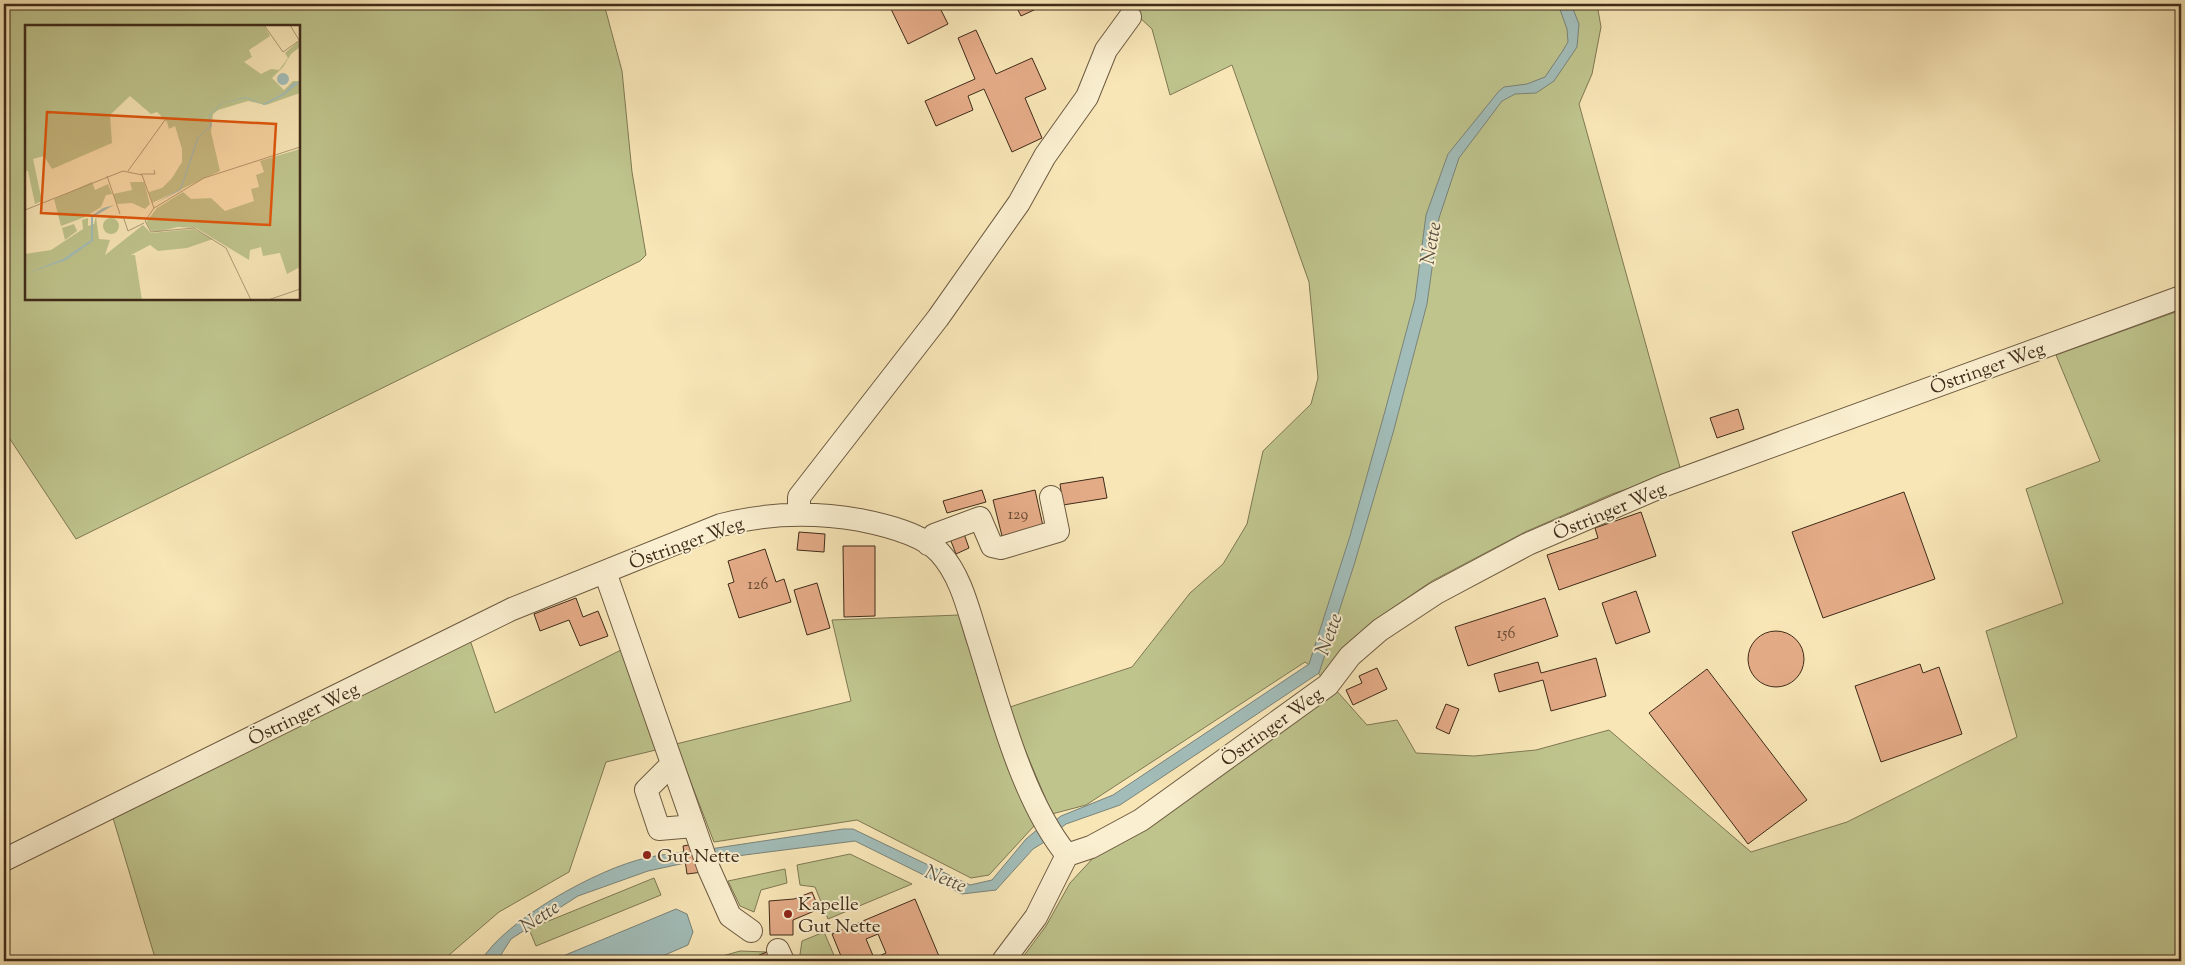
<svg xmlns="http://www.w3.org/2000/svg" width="2185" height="965" font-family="'Sorts Mill Goudy',serif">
<rect width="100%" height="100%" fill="#f8e6b7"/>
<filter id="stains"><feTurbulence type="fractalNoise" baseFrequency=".004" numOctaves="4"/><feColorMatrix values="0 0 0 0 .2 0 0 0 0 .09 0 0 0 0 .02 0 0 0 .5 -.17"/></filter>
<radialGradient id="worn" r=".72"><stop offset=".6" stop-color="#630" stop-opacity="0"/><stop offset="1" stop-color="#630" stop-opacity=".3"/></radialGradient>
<path fill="#bfc48d" stroke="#7f7853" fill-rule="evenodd" d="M4 4H604L622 71 632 172 646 255 640 261 76 539 4 430ZM299 26V299H26V26Z
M1125 4H1597L1601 27 1592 74 1579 104 1681 471 1612 494 1525 532 1432 581 1372 622 1325 682 1315 669 1305 662 1086 805 1052 814 1018 733 1010 707 1132 667 1190 593 1223 564 1247 524 1263 451 1311 404 1318 378 1309 282 1232 65 1170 95 1152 29Z
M2181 310V961H1020L1046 926 1070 883 1095 856 1335 689 1367 725 1397 720 1416 753 1474 756 1536 750 1609 730 1751 852 1847 822 2017 737 1986 631 2063 603 2026 489 2100 461 2056 355Z
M959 615 1000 737 1034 826 989 875 971 878 857 820 714 842 676 744 851 701 832 620Z
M470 640 495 713 623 649 660 749 606 762 569 872 499 912 442 961H156L113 818Z
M850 854 912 884 828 919 815 887 800 885 797 865Z
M785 869 787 883 761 890 754 912 740 906 728 881Z
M654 878 661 895 536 946 529 929Z
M824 932 836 960 832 961H799L802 941Z
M740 951 767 952 745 961H718L719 957Z"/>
<path fill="#a2bdb9" stroke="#7a8379" d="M1558 4H1571L1579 24 1577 47 1554 81 1536 93 1515 94 1502 101 1459 158 1439 218 1427 304 1393 433 1354 565 1319 673 1120 805 1066 824 1057 831 1052 823 1061 816 1113 795 1309 664 1350 536 1385 411 1415 299 1426 215 1448 154 1499 91 1504 87 1527 84 1545 77 1562 52 1568 42 1567 29Z
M843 829H853L970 885 992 880 1026 839 1038 829 1046 841 1033 849 996 890 962 894 855 841 713 859 710 849Z
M683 852 685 863 648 871 578 896 511 939 497 961H481C505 920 599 868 646 858 658 855 671 854 683 852Z
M676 909 687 914 693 932 688 945 651 961H551Z"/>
<path fill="#e4ab87" stroke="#3f2b19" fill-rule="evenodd" d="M903 4H938L948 24 908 44 891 9Z
M1015 4H1047L1021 16Z
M976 30 996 74 1032 58 1046 89 1025 98 1042 138 1012 152 984 89 968 96 973 110 936 126 925 101 975 79 958 38Z
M1738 409 1744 429 1717 438 1710 418Z
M1103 477 1107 498 1063 505 1060 484Z
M982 490 986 502 947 513 943 501Z
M1035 490 1043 526 1002 536 993 500Z
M1904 492 1935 579 1823 618 1792 532Z
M1641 512 1656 556 1559 590 1547 555 1598 538 1595 528Z
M963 531 969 548 956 554 949 536Z
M799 532 825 534 824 552 797 550Z
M843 546H875V616L844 617Z
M765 549 776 582 784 579 791 602 739 618 728 584 734 582 728 561Z
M817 583 830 628 807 635 794 590Z
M1636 591 1650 632 1616 644 1602 603Z
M576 598 583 617 598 611 608 636 580 646 569 620 540 631 534 614Z
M1545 598 1558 636 1468 666 1455 627Z
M1748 659a28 28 0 1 1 56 0a28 28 0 1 1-56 0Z
M1596 658 1606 696 1551 711 1543 680 1499 692 1494 674 1538 662 1541 673Z
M1920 664 1923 673 1939 667 1962 734 1881 762 1855 686Z
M1377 668 1387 689 1353 705 1346 690 1362 683 1359 676Z
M1707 669 1807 800 1748 844 1649 713Z
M1446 704 1459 709 1449 734 1436 728Z
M694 844 703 872 687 874 683 846Z
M812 892 819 909 793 920V935H770L769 901 794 899Z
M915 899 941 961H843L832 934ZM878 934 886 953 874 958 866 939Z
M767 952 770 961H745Z"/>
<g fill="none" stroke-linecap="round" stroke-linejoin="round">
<g stroke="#6d5a40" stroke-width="24">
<path id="minor" d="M799 514V497L938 318 1019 203 1045 156 1087 97 1106 50 1130 17
M928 544 934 535 980 518 992 546 1001 548 1058 531 1051 497
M605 572 709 869 730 916 751 931
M672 764 646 790 659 829 694 826
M1067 855 1091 847 1141 820 1328 685 1350 656 1380 630 1436 593 1528 544 1665 485 2181 297
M4 860 512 609 721 525C767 513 813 512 860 520 885 525 923 534 940 553 962 577 969 613 979 643 1000 710 1023 801 1067 855
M778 950 783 961
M1003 961 1036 917 1067 855"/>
</g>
<use href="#minor" stroke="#faefd0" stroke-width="22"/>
</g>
<g fill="#8f2418" stroke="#faefd0" stroke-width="2">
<circle cx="647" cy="855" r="5"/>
<circle cx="788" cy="914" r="5"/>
</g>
<g text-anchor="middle" stroke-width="4" stroke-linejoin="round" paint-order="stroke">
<g font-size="16" fill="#684b34">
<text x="1018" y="519">129</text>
<text x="758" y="589">126</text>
<text x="1506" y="638">156</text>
</g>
<g font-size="19" fill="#3f2b19" stroke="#faefd0">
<text transform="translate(1987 367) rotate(-20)" y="7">Östringer Weg</text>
<text transform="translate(1609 510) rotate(-23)" y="7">Östringer Weg</text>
<text transform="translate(686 542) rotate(-20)" y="7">Östringer Weg</text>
<text transform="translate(303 713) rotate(-26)" y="7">Östringer Weg</text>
<text transform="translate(1271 726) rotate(-36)" y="7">Östringer Weg</text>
</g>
<g font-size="19" fill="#3f2b19" stroke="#faefd0" text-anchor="start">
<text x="657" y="862">Gut Nette</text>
<text x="798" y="910">Kapelle<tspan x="798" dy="22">Gut Nette</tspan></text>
</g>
<g font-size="20" font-style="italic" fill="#585041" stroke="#faefd0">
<text transform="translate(1430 243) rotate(-80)" y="7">Nette</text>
<text transform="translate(1328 634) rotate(-70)" y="7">Nette</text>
<text transform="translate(946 878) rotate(22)" y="7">Nette</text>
<text transform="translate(539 916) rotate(-33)" y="7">Nette</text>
</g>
</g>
<g transform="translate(25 25)">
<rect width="275" height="275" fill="#f8e6b7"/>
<path d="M0 0H239L245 11 224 25 227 32 219 37 236 49 246 44 254 45 263 33 260 28 275 15V22L266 29 258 42 247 53 259 65 268 56H275V68L241 80 223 76 193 85 188 89 186 107 195 146 127 178 124 167 137 163 147 153 157 137V124L150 101 144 104 142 97 132 87 126 89 105 71 85 90 87 118 27 144 19 131 8 134 17 176 10 179 3 146H0ZM275 124V242L262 249 255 228 238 231 236 222 225 225 224 235 171 203 153 202 132 207 126 206 121 197 132 183 158 167 166 174 186 173 200 186 229 176 226 164 234 162 231 150 239 147 235 136ZM67 157 70 165 83 159 87 169 81 170 76 182 60 192 36 201 29 174ZM105 157H119L125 179 120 184 107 178 92 179 88 169 107 165ZM71 192 74 214 85 215 80 230 118 200 126 208 169 204 188 214 162 223 133 226 125 220 106 230H110L117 275H0V229L26 225 58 204 57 195 63 193V201L69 199ZM78 201a8 8 0 1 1 16 0a8 8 0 1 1-16 0ZM49 199 52 206 40 215 37 203Z" fill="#bfc48d"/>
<path d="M252 54a6 6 0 1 1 12 0a6 6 0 1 1-12 0ZM275 57 259 70 239 80 221 73 198 78 185 90 187 101 174 112 156 165 129 179 155 164 172 113 185 101 184 90 197 78 221 72 238 79 259 68 268 58ZM89 180 68 192V216L41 235 0 249 38 234 66 215V191L78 183Z" fill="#a2bdb9"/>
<path fill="none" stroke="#ae9b78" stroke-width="1" d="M239 0 258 27 275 15M265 0 274 15M103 146 140 95M116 149H130L129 145M82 151 95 189M129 183 120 196 126 207 169 203 201 223 226 275M129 183 179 153 275 122M0 185 98 146 117 150 129 183M98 191 103 206 119 198M243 275 275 264"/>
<path fill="#e0570d" fill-opacity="0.15" stroke="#e0570d" stroke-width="2.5" d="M22 87 251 99 245 200 16 188Z"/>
<rect width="275" height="275" fill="none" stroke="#3f2b19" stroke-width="2.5"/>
</g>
<rect width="2185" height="965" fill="none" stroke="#f8e6b7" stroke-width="20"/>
<rect x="5" y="5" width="2175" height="955" fill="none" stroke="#3f2b19" stroke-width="2.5"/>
<rect x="10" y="10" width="2165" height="945" fill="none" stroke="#3f2b19"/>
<rect width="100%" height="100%" filter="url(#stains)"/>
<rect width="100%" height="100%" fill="url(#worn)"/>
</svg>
